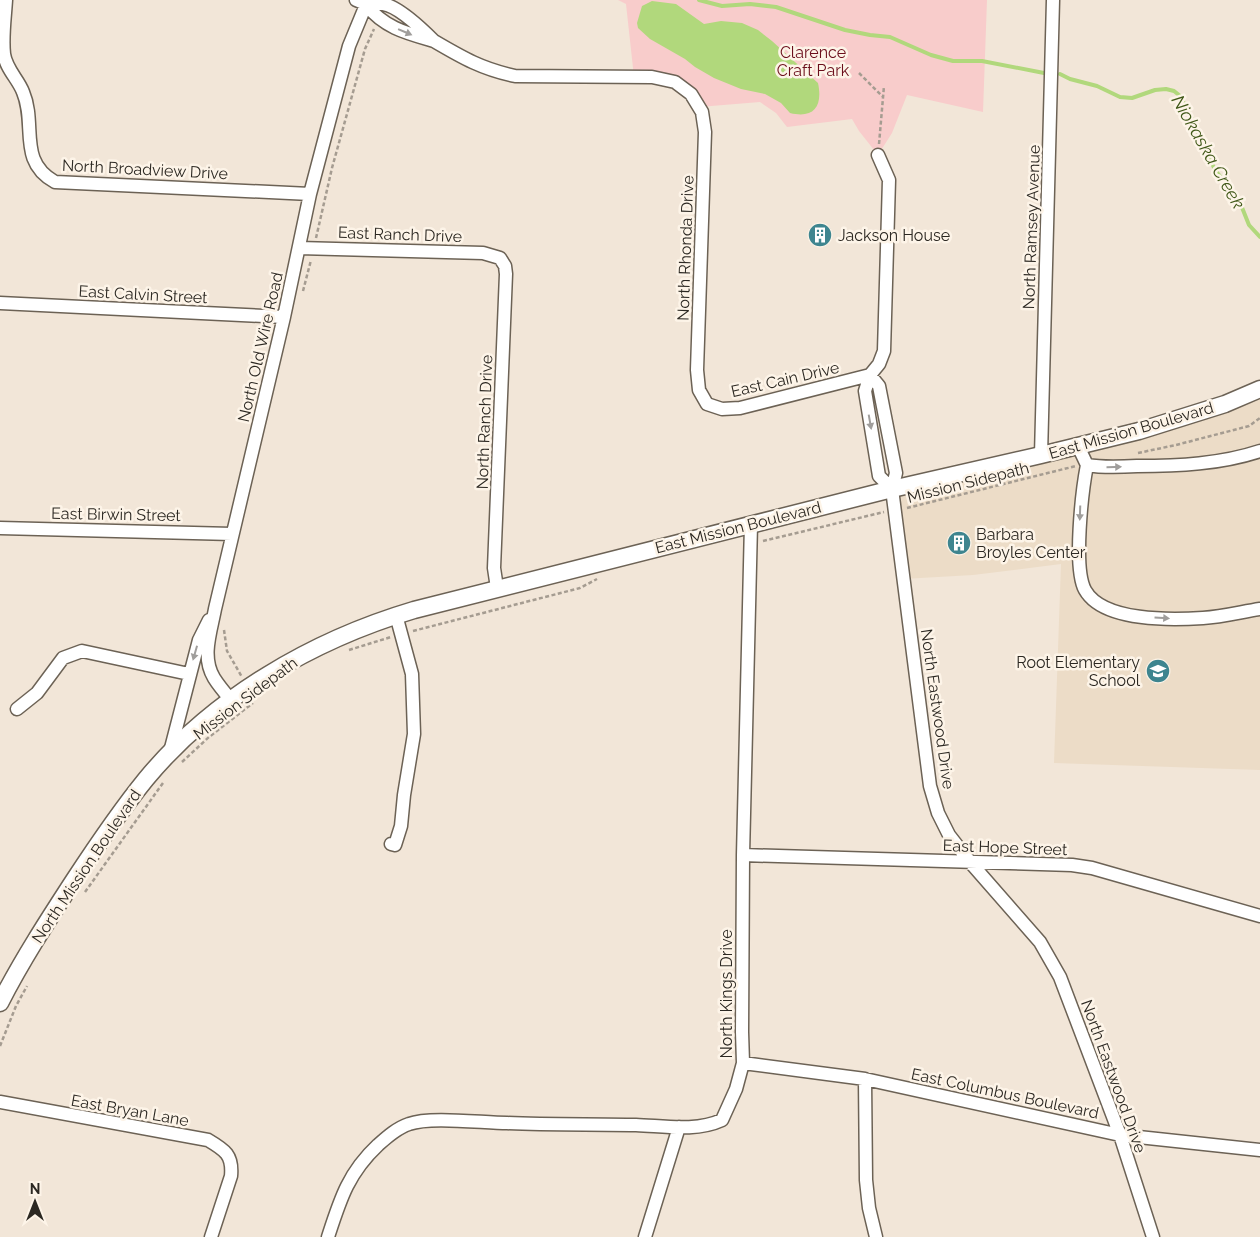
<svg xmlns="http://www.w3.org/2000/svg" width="1260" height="1237" font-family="Raleway,sans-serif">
<rect width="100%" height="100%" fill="#f2e6d8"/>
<path fill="#ecdcc7" d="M1260 389V770L1054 763 1061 564 973 575 903 579 892 489 1041 455Z"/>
<path fill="#f8cccb" d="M618 0H987L983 112 907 95 892 133 878 155 859 131 852 119 787 127 776 113 760 102 699 107 675 83 634 77 626 4Z"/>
<path fill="#b1d87c" d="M652 1 676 4 704 24 721 21 742 23 758 30 772 41 818 83C823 106 814 119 790 113L781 103 765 94 741 89 714 78 695 67 685 59 650 39 638 28 637 23 642 6Z"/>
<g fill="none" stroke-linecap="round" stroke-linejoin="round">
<path stroke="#b1d87c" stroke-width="4" d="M699 0 722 6 750 4 776 7 845 30 870 35 890 37 931 55 953 61H982L1044 73
M1060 74 1070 79 1097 86 1120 97 1132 98 1155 90 1166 89 1174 91 1179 95 1189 112 1215 170 1239 200 1249 225 1260 237"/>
<g stroke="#6c6255" stroke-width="15">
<path id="minor" d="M6 0C5 17 2 37 4 54 6 69 18 79 23 92 37 125 17 161 55 182L310 194
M356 0C368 6 371 3 383 4 398 6 423 30 434 41 406 33 385 28 366 5
M434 41C463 58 482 69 515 76L652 77 675 82 691 94 702 112 705 132 697 370 699 390 707 404 722 409 740 408 870 375
M878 155 889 180 884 351 879 364 870 375 865 391 879 476 892 489
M299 248 483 253 500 258 505 266 506 274 494 568 497 588
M0 303 284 317
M870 375 879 386 896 473 892 489 930 786 938 813 949 835 970 862 1040 942 1060 977 1120 1135 1153 1237
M1078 446 1087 465C1104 468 1121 467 1137 466 1178 466 1221 464 1260 451
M1041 455 1053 0
M1087 465C1082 491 1073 568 1085 590 1103 622 1172 620 1203 618 1222 617 1241 612 1260 609
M0 528 232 534
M231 700C225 693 219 686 214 678 201 657 211 631 215 609L284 317 310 194 349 46 368 0
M17 709 37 693 63 658 82 651 189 674
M170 752 199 640 209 620
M391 844 395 845 401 826 404 795 414 734 412 674 396 615
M743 855 1072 865 1092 868 1260 916
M743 1063 865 1079 1120 1135 1260 1150
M865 1079 866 1180 869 1208 876 1237
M0 1102 208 1140C225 1150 233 1155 231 1176L211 1237
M328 1237C340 1200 348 1173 378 1145 387 1137 397 1128 409 1124 430 1116 483 1123 507 1123 550 1125 593 1124 636 1125 664 1126 696 1132 722 1120L736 1089 743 1063 742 1032 743 855 751 524
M645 1237 679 1127"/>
</g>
<g stroke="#6c6255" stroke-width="19">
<path id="major" d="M0 1003C22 960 48 920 74 880 97 845 120 811 146 779 214 697 313 640 414 610L892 489 1041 455 1139 431 1225 404 1260 389"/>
</g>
<path stroke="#a59c91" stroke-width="2.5" stroke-dasharray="4 2.5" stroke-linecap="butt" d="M859 73 883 97
M879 144 884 86
M316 238 332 168 365 49 374 29
M303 291 311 260
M1138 453 1176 445 1249 426 1260 418
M907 508 1076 466
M763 541 884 512
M224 630 227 651 242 677
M413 631 580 588 597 579
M349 650 391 637
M182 762 209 737 253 703
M85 892 163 783
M0 1046 16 1006 27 986"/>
<use href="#minor" stroke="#fff" stroke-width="12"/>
<use href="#major" stroke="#fff" stroke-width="16"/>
</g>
<defs><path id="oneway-solid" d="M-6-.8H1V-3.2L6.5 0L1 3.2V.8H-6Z" transform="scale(1.25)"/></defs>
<g fill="#a09e9c">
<use href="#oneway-solid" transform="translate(405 32) rotate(23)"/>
<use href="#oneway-solid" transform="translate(870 422) rotate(80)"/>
<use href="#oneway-solid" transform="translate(1114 467) rotate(-1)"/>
<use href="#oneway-solid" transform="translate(1080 513) rotate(92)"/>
<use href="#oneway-solid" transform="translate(1162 618) rotate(4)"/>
<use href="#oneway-solid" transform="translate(195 653) rotate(106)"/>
</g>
<defs>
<g id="building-disc" transform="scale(1.25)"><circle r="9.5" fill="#3e858f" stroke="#fdf4e8"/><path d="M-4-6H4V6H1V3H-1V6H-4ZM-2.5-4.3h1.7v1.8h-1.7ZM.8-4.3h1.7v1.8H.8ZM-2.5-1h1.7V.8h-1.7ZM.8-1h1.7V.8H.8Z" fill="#fff"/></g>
<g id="school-disc" transform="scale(1.25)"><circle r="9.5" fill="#3e858f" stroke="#fdf4e8"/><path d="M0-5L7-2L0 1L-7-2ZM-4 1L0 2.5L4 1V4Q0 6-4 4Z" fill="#fff"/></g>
</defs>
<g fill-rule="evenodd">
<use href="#building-disc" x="820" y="235"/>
<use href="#building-disc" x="959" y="543"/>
<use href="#school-disc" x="1158" y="671"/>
</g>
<g text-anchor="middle" stroke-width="5" stroke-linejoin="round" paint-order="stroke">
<g font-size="16" fill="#6c0f1c" stroke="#fdf4e8">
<text x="813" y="58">Clarence<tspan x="813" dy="18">Craft Park</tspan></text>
</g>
<g font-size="16" fill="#2c2822" stroke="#fdf4e8">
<text transform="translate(145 169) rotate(3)" y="6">North Broadview Drive</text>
<text transform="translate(1031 227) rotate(-88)" y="6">North Ramsey Avenue</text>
<text transform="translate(400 234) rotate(2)" y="6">East Ranch Drive</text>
<text transform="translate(685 248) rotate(-88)" y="6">North Rhonda Drive</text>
<text transform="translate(143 294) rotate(3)" y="6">East Calvin Street</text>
<text transform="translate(260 347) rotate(-77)" y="6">North Old Wire Road</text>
<text transform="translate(785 379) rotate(-13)" y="6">East Cain Drive</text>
<text transform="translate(484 422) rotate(-88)" y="6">North Ranch Drive</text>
<text transform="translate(1131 430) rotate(-16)" y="6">East Mission Boulevard</text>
<text transform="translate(968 482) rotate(-14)" y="6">Mission Sidepath</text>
<text transform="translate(116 514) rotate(1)" y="6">East Birwin Street</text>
<text transform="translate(738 527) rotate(-14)" y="6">East Mission Boulevard</text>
<text transform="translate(245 698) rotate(-37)" y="6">Mission Sidepath</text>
<text transform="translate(938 709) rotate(82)" y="6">North Eastwood Drive</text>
<text transform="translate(1005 847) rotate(2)" y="6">East Hope Street</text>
<text transform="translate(86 866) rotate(-56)" y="6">North Mission Boulevard</text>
<text transform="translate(726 994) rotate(-90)" y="6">North Kings Drive</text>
<text transform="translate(1114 1076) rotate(70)" y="6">North Eastwood Drive</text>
<text transform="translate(1005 1093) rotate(12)" y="6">East Columbus Boulevard</text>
<text transform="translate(130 1110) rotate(10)" y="6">East Bryan Lane</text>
</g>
<g font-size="16" fill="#2c2822" stroke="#fdf4e8" text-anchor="start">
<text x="838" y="241">Jackson House</text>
<text x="976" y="540">Barbara<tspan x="976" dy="18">Broyles Center</tspan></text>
<text x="1140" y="668" text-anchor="end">Root Elementary<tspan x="1140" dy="18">School</tspan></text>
</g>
<g font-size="18" font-style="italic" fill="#405818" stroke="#fdf4e8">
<text transform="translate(1208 152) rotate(60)" y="6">Niokaska Creek</text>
</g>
</g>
<g transform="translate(35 1202)" stroke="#fdf4e8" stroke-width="4" paint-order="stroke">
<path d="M0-4L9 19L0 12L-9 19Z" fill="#2c2822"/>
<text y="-8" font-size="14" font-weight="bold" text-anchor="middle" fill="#2c2822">N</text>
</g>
</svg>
